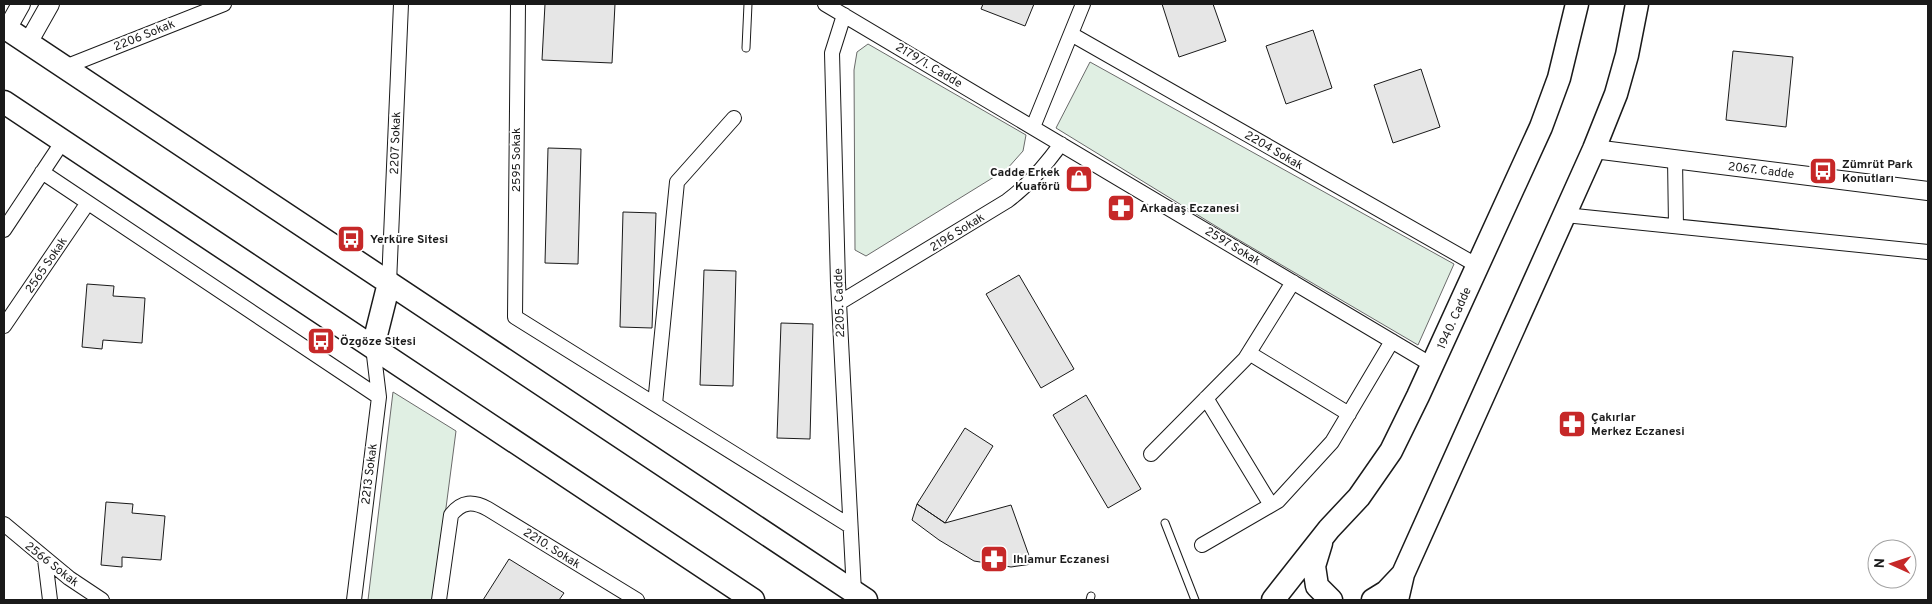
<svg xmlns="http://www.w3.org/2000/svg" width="1932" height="604" font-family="Overpass,sans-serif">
<rect width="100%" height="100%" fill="#fff"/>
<path fill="#e0efe3" stroke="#6a6a6a" d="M868 44 1026 135 1023 151 1007 169 866 256 855 250 854 70 857 52Z
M1090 62 1454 264 1418 345 1227 233 1056 128Z
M393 392 456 431 434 600H368Z"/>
<path fill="#e6e6e6" stroke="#1a1a1a" d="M545 4H615L612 63 542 60Z
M983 4H1034L1025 26 981 9Z
M1162 4H1213L1226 41 1179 57Z
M1313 30 1332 88 1286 104 1266 46Z
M1733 51 1793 57 1786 127 1726 120Z
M1421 69 1440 127 1393 143 1374 85Z
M548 148 581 149 578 264 545 263Z
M623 212 656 213 652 328 620 327Z
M704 270 736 271 733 386 700 385Z
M1019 275 1074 369 1041 388 986 294Z
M87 284 114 286 113 296 145 298 142 343 103 340 102 349 82 347Z
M781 323 813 324 810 439 777 438Z
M1086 395 1141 489 1108 508 1053 415Z
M965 428 993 446 945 523 917 504Z
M106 502 133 504 132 513 165 516 161 560 122 557V567L101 565Z
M917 504 945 523 1011 505 1032 564 1011 567 974 561 939 540 912 520Z
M509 559 564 593 559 600H483Z"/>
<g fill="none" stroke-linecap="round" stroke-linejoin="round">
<g stroke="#1a1a1a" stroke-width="9">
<path id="service" d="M746 48 748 4
M1165 523 1195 600
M1090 600 1091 596"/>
</g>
<g stroke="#1a1a1a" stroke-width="16">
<path id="minor" d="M518 4 515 317 850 526
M825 4 1432 365
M844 15 832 53 838 283 854 592
M1071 34 1478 266
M65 67 224 4
M1033 127 1083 4
M1675 159 1676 226
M42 172 379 397
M1565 215 1928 252
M4 230 63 141
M389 283 401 4
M839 303 1007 201C1029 185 1045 166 1061 144
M4 326 87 204
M1249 353 1349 414
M1206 398 1271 505
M655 404 677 182 734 118
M1151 454 1245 359 1293 282
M4 524 69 578 102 600
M1202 545 1278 501 1332 442 1392 341
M45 559 50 600
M354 600 379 397 373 347
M439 600 451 515C462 501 473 501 488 509L637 600"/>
</g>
<g stroke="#1a1a1a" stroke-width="20">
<path id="tertiary" d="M7 29 21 4
M28 43 50 4
M1594 149 1928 191"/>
</g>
<g stroke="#1a1a1a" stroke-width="25">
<path id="primary" d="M4 27 866 600
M4 102 753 600
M373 347 389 283
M1321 543 1314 566 1317 586 1331 600
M1273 600 1329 529 1359 497 1391 451 1418 396 1541 127 1559 78 1577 4
M1373 600 1386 592 1403 574
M1397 600 1403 574 1594 149 1616 94 1627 55 1637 4"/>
</g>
<use href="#service" stroke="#fff" stroke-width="7"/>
<use href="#minor" stroke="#fff" stroke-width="14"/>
<use href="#tertiary" stroke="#fff" stroke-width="18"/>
<use href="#primary" stroke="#fff" stroke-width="22"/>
</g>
<defs>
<g id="bus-square" transform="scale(1.4375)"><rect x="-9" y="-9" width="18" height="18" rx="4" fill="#c62828" stroke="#fff"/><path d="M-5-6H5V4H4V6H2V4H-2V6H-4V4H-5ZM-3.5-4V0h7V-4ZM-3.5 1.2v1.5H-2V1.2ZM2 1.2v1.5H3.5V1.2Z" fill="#fff"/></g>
<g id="shop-square" transform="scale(1.4375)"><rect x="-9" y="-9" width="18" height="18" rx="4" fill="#c62828" stroke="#fff"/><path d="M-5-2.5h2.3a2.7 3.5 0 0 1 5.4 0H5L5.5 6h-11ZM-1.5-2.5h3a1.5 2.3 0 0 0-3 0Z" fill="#fff"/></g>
<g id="pharmacy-square" transform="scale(1.4375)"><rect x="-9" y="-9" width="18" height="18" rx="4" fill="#c62828" stroke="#fff"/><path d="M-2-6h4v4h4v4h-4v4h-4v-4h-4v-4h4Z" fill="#fff"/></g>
</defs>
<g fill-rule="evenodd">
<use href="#bus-square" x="1823" y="171"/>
<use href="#shop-square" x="1079" y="179"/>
<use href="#pharmacy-square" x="1121" y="208"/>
<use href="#bus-square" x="351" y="239"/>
<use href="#bus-square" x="321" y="341"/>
<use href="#pharmacy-square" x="1572" y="424"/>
<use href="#pharmacy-square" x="994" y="559"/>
</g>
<g text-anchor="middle" stroke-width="4" stroke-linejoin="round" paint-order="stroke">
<g font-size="12" fill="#1a1a1a" stroke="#fff">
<text transform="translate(144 35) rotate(-22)" y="4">2206 Sokak</text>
<text transform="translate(929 65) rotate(31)" y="4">2179/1. Cadde</text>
<text transform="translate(395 143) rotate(-88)" y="4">2207 Sokak</text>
<text transform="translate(1274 150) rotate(30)" y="4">2204 Sokak</text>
<text transform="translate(516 160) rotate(-90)" y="4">2595 Sokak</text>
<text transform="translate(1761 170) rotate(7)" y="4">2067. Cadde</text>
<text transform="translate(957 232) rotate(-32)" y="4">2196 Sokak</text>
<text transform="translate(1233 246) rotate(31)" y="4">2597 Sokak</text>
<text transform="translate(46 265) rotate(-56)" y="4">2565 Sokak</text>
<text transform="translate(839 303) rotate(-92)" y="4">2205. Cadde</text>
<text transform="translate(1454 318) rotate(-66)" y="4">1940. Cadde</text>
<text transform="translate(369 474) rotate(-83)" y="4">2213 Sokak</text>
<text transform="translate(552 548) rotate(32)" y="4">2210. Sokak</text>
<text transform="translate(52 564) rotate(38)" y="4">2566 Sokak</text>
</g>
<g font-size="12" font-weight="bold" fill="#1a1a1a" stroke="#fff" text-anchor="start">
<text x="1842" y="168">Zümrüt Park<tspan x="1842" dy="14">Konutları</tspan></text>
<text x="1060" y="176" text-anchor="end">Cadde Erkek<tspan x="1060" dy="14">Kuaförü</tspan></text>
<text x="1140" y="212">Arkadaş Eczanesi</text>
<text x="370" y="243">Yerküre Sitesi</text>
<text x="340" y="345">Özgöze Sitesi</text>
<text x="1591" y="421">Çakırlar<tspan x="1591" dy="14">Merkez Eczanesi</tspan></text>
<text x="1013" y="563">Ihlamur Eczanesi</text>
</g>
</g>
<rect width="1932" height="604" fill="none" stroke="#1a1a1a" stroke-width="10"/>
<g transform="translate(1892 564) rotate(273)"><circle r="24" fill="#ffffff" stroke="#a3a3a3"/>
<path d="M0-4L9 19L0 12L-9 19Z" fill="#c62828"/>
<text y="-8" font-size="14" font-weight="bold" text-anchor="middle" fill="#1a1a1a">N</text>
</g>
</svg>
